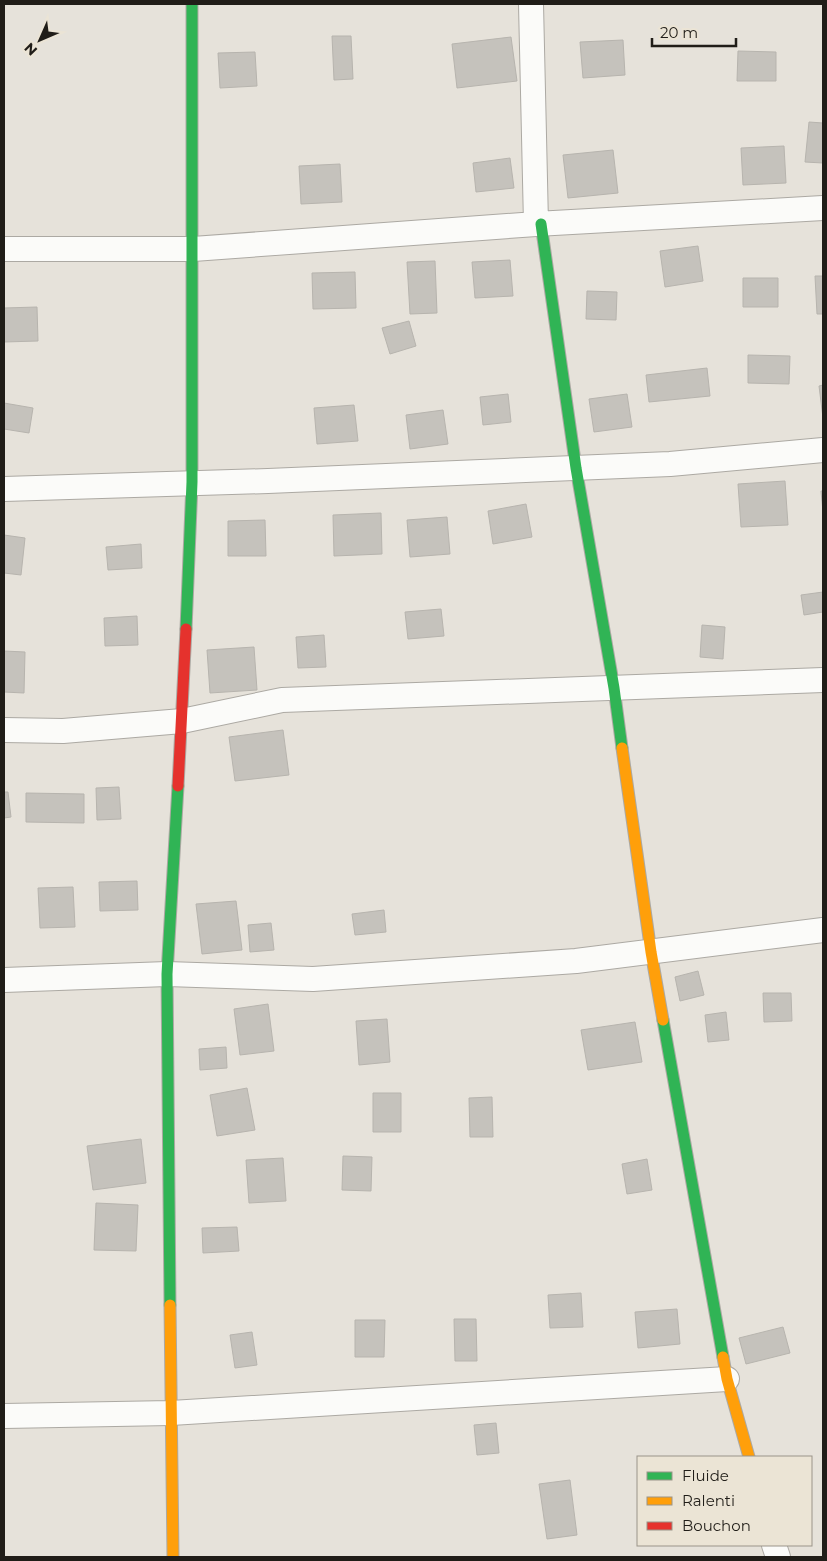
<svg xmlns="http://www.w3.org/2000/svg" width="827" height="1561" font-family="Montserrat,sans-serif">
<rect width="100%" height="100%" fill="#e6e2da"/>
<path fill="#c5c2bc" stroke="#b7b4ae" d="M332 36H351L353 79 334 80Z
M511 37 517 81 457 88 452 44Z
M623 40 625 75 583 78 580 42Z
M738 51 776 52V81H737Z
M255 52 257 86 220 88 218 53Z
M809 122 823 123V163L805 162Z
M784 146 786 183 743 185 741 148Z
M613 150 618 193 568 198 563 155Z
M510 158 514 188 476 192 473 163Z
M340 164 342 202 301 204 299 166Z
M698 246 703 281 665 287 660 251Z
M510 260 513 296 475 298 472 262Z
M435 261 437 313 410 314 407 262Z
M355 272 356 308 313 309 312 273Z
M815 276H823V314H817Z
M743 278H778V307H743Z
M587 291 617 292 616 320 586 319Z
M37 307 38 341 4 342V308Z
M409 321 416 346 390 354 382 328Z
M748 355 790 356 789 384 748 383Z
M707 368 710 396 649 402 646 375Z
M823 385V418L819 386Z
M508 394 511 422 483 425 480 397Z
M627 394 632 427 594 432 589 399Z
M4 403 33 408 29 433 4 429Z
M354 405 358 441 317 444 314 408Z
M443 410 448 444 410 449 406 415Z
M785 481 788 525 741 527 738 484Z
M821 491H823V512Z
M526 504 532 537 493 544 488 511Z
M381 513 382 554 334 556 333 515Z
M447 517 450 554 410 557 407 520Z
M265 520 266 556H228V521Z
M4 535 25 538 21 575 4 573Z
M141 544 142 568 108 570 106 547Z
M823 592V612L804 615 801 595Z
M441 609 444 636 408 639 405 612Z
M137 616 138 645 105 646 104 618Z
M702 625 725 627 723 659 700 657Z
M324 635 326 667 298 668 296 637Z
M254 647 257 690 210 693 207 650Z
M4 651 25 652 24 693 4 692Z
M283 730 289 775 235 781 229 737Z
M119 787 121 819 97 820 96 788Z
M4 792H8L11 817 4 818Z
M26 793 84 794V823L26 822Z
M137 881 138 910 100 911 99 882Z
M73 887 75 927 40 928 38 888Z
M236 901 242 950 202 954 196 904Z
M384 910 386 932 355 935 352 914Z
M271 923 274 950 250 952 248 925Z
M698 971 704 995 680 1001 675 977Z
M763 993H791L792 1021 764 1022Z
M268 1004 274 1051 240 1055 234 1009Z
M726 1012 729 1040 708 1042 705 1015Z
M387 1019 390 1062 359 1065 356 1021Z
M635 1022 642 1062 588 1070 581 1030Z
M226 1047 227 1068 200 1070 199 1049Z
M247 1088 255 1130 217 1136 210 1095Z
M373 1093H401V1132H373Z
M492 1097 493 1137H470L469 1098Z
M141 1139 146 1183 93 1190 87 1146Z
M343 1156 372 1157 371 1191 342 1190Z
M283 1158 286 1201 249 1203 246 1160Z
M647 1159 652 1190 627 1194 622 1164Z
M96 1203 138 1205 136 1251 94 1250Z
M237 1227 239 1251 203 1253 202 1228Z
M581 1293 583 1327 550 1328 548 1295Z
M677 1309 680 1344 638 1348 635 1312Z
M454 1319H476L477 1361H455Z
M355 1320H385L384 1357H355Z
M783 1327 790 1353 746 1364 739 1338Z
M252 1332 257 1365 235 1368 230 1335Z
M496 1423 499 1453 477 1455 474 1425Z
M570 1480 577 1535 547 1539 539 1484Z"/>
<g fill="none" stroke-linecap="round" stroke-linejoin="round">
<g stroke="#aca9a3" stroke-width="26">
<path id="street" d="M531 4 536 224
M4 249H193L536 224 823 208
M4 489 268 481 670 464 823 450
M4 730 63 731 182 721 282 700 823 680
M4 980 167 974 313 979 576 961 823 930
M4 1416 171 1413 727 1379
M774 1545 778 1557"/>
</g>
<g stroke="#aca9a3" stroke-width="13">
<path id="fast" d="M541 224 576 468 614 688 622 748
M186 629 192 482V4
M663 1020 723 1357
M170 1305 167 974 178 786"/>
</g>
<g stroke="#aca9a3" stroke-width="13">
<path id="slow" d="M622 748 651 952 663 1020
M170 1305 173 1557
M723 1357 727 1379 749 1457"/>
</g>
<g stroke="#aca9a3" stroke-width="13">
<path id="jam" d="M178 786 186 629"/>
</g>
<use href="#street" stroke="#fbfbf9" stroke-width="24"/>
<use href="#fast" stroke="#30b455" stroke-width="11"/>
<use href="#slow" stroke="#ff9f0a" stroke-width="11"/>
<use href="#jam" stroke="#e5322d" stroke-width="11"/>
</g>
<rect width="827" height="1561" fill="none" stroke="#201d18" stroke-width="10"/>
<rect x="637" y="1456" width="175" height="90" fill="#ebe4d5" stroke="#9a9489"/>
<rect x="647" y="1472" width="25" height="8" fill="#30b455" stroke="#9a9489"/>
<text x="682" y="1481" font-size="15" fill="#201d18">Fluide</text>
<rect x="647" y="1497" width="25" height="8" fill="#ff9f0a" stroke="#9a9489"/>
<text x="682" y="1506" font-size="15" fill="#201d18">Ralenti</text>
<rect x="647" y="1522" width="25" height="8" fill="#e5322d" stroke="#9a9489"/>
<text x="682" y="1531" font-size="15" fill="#201d18">Bouchon</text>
<g transform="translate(40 40) rotate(225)" stroke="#ebe4d5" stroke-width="4" paint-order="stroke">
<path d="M0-4L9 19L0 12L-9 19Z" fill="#201d18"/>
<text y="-8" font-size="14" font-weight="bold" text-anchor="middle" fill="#201d18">N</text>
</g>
<path d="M652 38v8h84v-8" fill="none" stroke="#201d18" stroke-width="2.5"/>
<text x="660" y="38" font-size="15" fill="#201d18" stroke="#ebe4d5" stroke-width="4" paint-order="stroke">20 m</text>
</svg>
